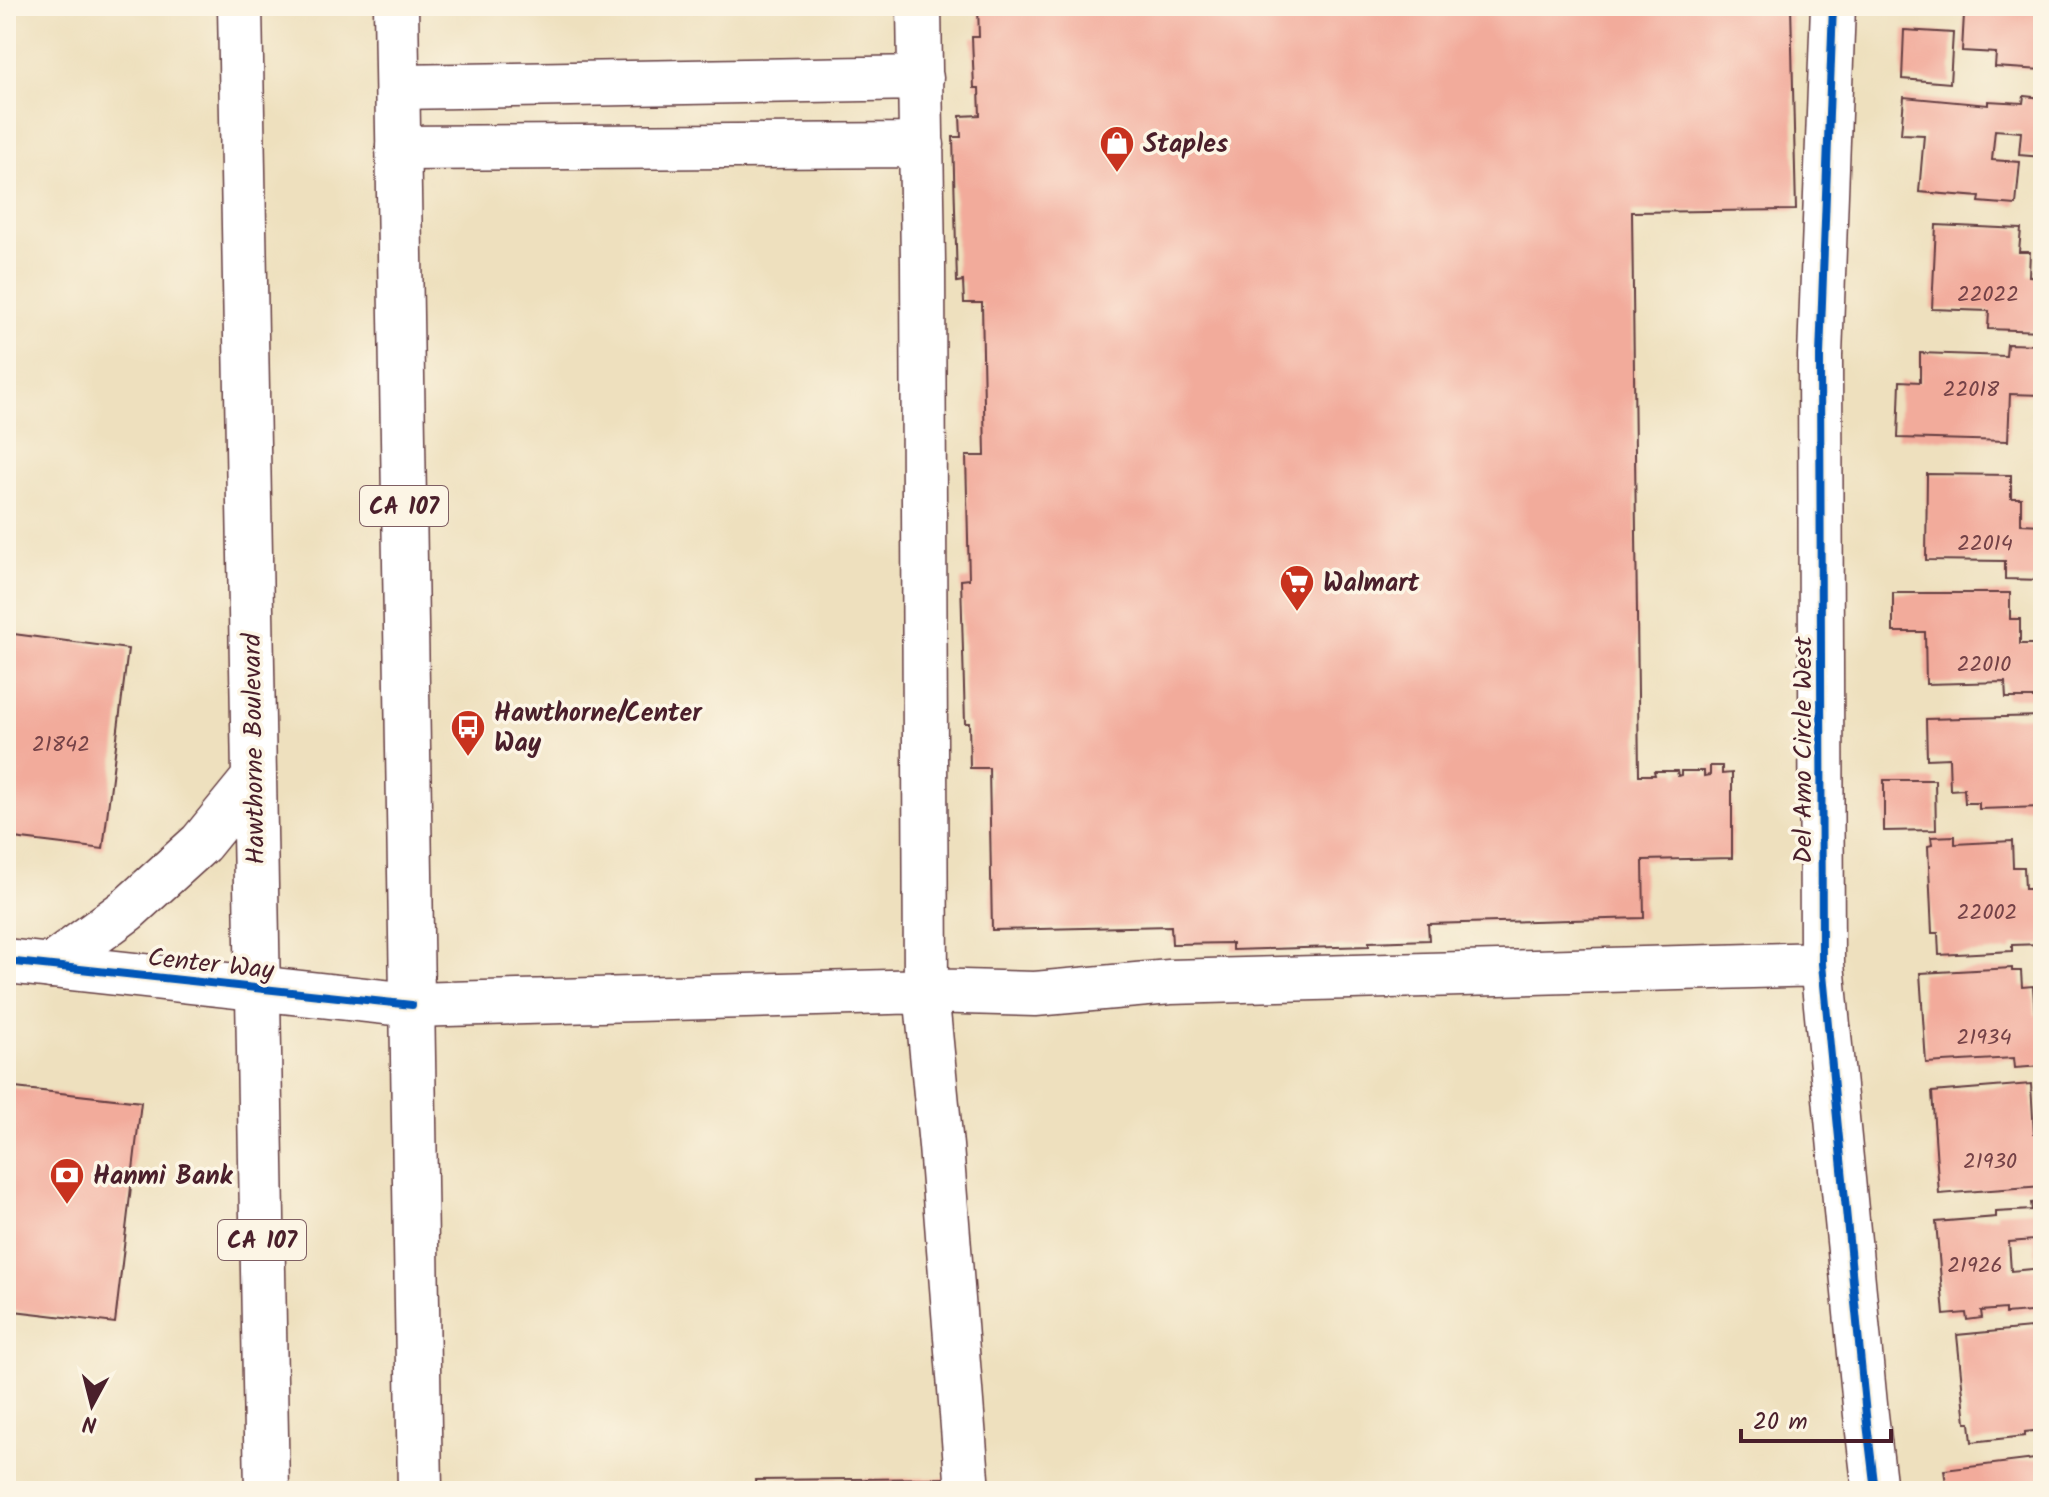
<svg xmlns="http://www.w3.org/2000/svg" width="2049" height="1497" font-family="Kalam,sans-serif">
<rect width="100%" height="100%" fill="#fcf5e5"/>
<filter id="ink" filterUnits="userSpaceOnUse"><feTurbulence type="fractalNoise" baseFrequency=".0125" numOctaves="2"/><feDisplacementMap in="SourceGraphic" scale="16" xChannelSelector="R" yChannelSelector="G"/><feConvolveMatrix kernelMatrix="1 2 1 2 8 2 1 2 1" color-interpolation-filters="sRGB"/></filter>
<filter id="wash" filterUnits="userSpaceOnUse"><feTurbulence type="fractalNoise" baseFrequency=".006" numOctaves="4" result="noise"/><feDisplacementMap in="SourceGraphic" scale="32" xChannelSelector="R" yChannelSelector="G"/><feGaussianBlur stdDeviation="1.8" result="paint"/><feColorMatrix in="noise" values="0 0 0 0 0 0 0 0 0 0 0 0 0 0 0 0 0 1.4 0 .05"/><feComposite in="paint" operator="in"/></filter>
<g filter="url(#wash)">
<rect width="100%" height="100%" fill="#eee0be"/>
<g id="blocks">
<path fill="#f2ab9b" d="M978 6H1791L1796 210 1632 212 1639 775H1655L1654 771H1677L1678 776 1681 775V771H1704V776L1710 775V766H1722V774L1732 773V858L1643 860 1644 918 1428 924 1429 940 1369 942V946L1232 950V943L1172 944 1171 926 992 930 989 768H970L969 723H965L961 580 969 579 966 456H985L982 303H964L963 281 957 282 953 137H961L960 116 980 115 979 88H974L972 37H979Z
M1950 6H2043V70L1995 67 1996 53 1962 51 1964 14 1950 13Z
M1904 30 1953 33 1950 83 1902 79Z
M2024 96 2043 98V157L2019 155 2021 132 1995 130 1992 160 2020 162 2016 205 1979 202 1980 197 1919 192 1924 135 1901 134 1904 97 1988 105V101L2023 103Z
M1936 225 2021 229 2019 252H2030L2029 276 2043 277V331L1988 329 1989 311 1932 309Z
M2007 344 2043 345V395L2010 394 2008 441 1898 438 1900 381 1920 382V353L2006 356Z
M1927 474 2011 475V498H2021V524L2043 525V580L2005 579V561L1926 560Z
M1893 593H2010V619H2020V644H2043V698H2006L2005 682 1926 684 1925 632H1893Z
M6 633 128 649 103 849 6 837Z
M2043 716V807L1979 809V803H1965L1964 789 1950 790 1949 758 1927 759 1926 719Z
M1884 780H1935L1936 830 1884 831Z
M1955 836V844L2012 841 2013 867H2024L2025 889H2043V944L2012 945V951L1939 955 1938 933H1932L1928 846 1932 845 1931 837Z
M2012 968V971H2021L2022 987 2033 986 2035 1015H2043V1066L2015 1068 2014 1058 1926 1063 1920 973Z
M2031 1084 2034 1134 2043 1133V1186L1939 1194 1932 1092Z
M6 1087 141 1102 115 1323 6 1310Z
M2043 1202V1260L2036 1261 2034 1240 2009 1242 2011 1271 2043 1268V1311L2005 1314V1309L1981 1311 1982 1318 1967 1320 1966 1313 1944 1315 1936 1222 1996 1217V1212L2032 1210 2031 1203Z
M2041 1327 2043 1351V1430L2025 1432V1436L1972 1442 1970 1423H1966L1957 1335Z
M2043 1458V1491H1947L1944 1470Z
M952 1478V1491H756L755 1480Z"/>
</g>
</g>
<g filter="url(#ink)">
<use href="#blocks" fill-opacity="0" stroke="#633c41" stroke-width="2"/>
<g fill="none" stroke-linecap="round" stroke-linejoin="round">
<g stroke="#633c41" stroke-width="47">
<path id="minor" d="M919 6 923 263 926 991 941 1146 968 1491
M1833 6 1820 356 1822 964 1866 1415 1875 1491
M398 87 921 78
M398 148 922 145
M6 961 412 1005 926 991 1035 994 1170 982 1822 964"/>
</g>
<g stroke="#633c41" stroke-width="47">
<path id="major" d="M240 6 267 1491
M396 6 420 1491
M51 966 127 910 201 843 254 778"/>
</g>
<use href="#minor" stroke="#fff" stroke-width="44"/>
<use href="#major" stroke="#fff" stroke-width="44"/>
<g stroke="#fcf5e5" stroke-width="13">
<path id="cycleway" d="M1833 6 1820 356 1822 964 1866 1415 1875 1491
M6 961 412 1005"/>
</g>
<use href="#cycleway" stroke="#0057b8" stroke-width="8"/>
</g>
</g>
<defs>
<g id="shop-pin" transform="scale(1.8)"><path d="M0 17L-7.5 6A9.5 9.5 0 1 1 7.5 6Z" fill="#c8321e" stroke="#fcf5e5"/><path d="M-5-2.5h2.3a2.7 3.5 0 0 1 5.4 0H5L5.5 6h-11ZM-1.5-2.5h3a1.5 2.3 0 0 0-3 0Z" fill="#fff"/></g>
<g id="supermarket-pin" transform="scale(1.8)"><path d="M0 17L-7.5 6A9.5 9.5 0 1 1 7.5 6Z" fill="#c8321e" stroke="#fcf5e5"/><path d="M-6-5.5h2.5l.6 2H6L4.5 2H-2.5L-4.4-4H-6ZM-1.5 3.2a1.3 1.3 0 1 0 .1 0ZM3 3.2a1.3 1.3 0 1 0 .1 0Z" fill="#fff"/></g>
<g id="bus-pin" transform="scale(1.8)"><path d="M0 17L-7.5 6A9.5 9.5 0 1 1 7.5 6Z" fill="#c8321e" stroke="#fcf5e5"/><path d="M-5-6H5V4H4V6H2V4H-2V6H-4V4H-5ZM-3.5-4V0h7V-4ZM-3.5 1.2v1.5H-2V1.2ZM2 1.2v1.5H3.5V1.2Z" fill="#fff"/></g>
<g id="bank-pin" transform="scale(1.8)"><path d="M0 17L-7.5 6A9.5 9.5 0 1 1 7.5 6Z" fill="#c8321e" stroke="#fcf5e5"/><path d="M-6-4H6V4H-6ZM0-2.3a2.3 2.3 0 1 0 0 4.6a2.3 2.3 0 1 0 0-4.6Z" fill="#fff"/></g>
</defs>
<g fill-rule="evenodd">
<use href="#shop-pin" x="1117" y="143"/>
<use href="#supermarket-pin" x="1297" y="582"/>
<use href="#bus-pin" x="468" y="727"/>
<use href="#bank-pin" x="67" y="1175"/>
</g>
<g text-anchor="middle" stroke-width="7" stroke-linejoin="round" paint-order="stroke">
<g font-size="22" fill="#744247">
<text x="1988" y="301">22022</text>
<text x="1971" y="396">22018</text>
<text x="1985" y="550">22014</text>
<text x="1984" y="671">22010</text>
<text x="61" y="751">21842</text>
<text x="1987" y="919">22002</text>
<text x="1984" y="1044">21934</text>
<text x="1990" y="1168">21930</text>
<text x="1975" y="1272">21926</text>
</g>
<g fill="#fcf5e5" stroke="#7f5f63" stroke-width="2">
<rect x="360" y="486" width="88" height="40" rx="6"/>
<rect x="218" y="1220" width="88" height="40" rx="6"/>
</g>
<g font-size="24" font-weight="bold" fill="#4a1f2b">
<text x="404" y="514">CA 107</text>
<text x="262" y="1248">CA 107</text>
</g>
<g font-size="26" font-weight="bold" fill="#4a1f2b" stroke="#fcf5e5" text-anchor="start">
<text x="1143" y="152">Staples</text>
<text x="1323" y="591">Walmart</text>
<text x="494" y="721">Hawthorne/Center<tspan x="494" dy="30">Way</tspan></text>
<text x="93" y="1184">Hanmi Bank</text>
</g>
<g font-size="26" fill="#4a1f2b" stroke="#fcf5e5">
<text transform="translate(253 749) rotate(-91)" y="9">Hawthorne Boulevard</text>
<text transform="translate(1802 750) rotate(-90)" y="9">Del Amo Circle West</text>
<text transform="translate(211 963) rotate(6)" y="9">Center Way</text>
</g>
</g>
<rect width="2049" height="1497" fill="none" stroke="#fcf5e5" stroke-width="32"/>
<g transform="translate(92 1405) rotate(187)" stroke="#fcf5e5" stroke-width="6" paint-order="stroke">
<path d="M0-6L14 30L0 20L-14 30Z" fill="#4a1f2b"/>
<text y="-12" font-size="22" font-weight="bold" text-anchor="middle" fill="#4a1f2b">N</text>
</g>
<path d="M1741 1429v12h150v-12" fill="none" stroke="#4a1f2b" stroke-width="4"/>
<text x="1753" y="1429" font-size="24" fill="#4a1f2b" stroke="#fcf5e5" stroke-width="6" paint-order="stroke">20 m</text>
</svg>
